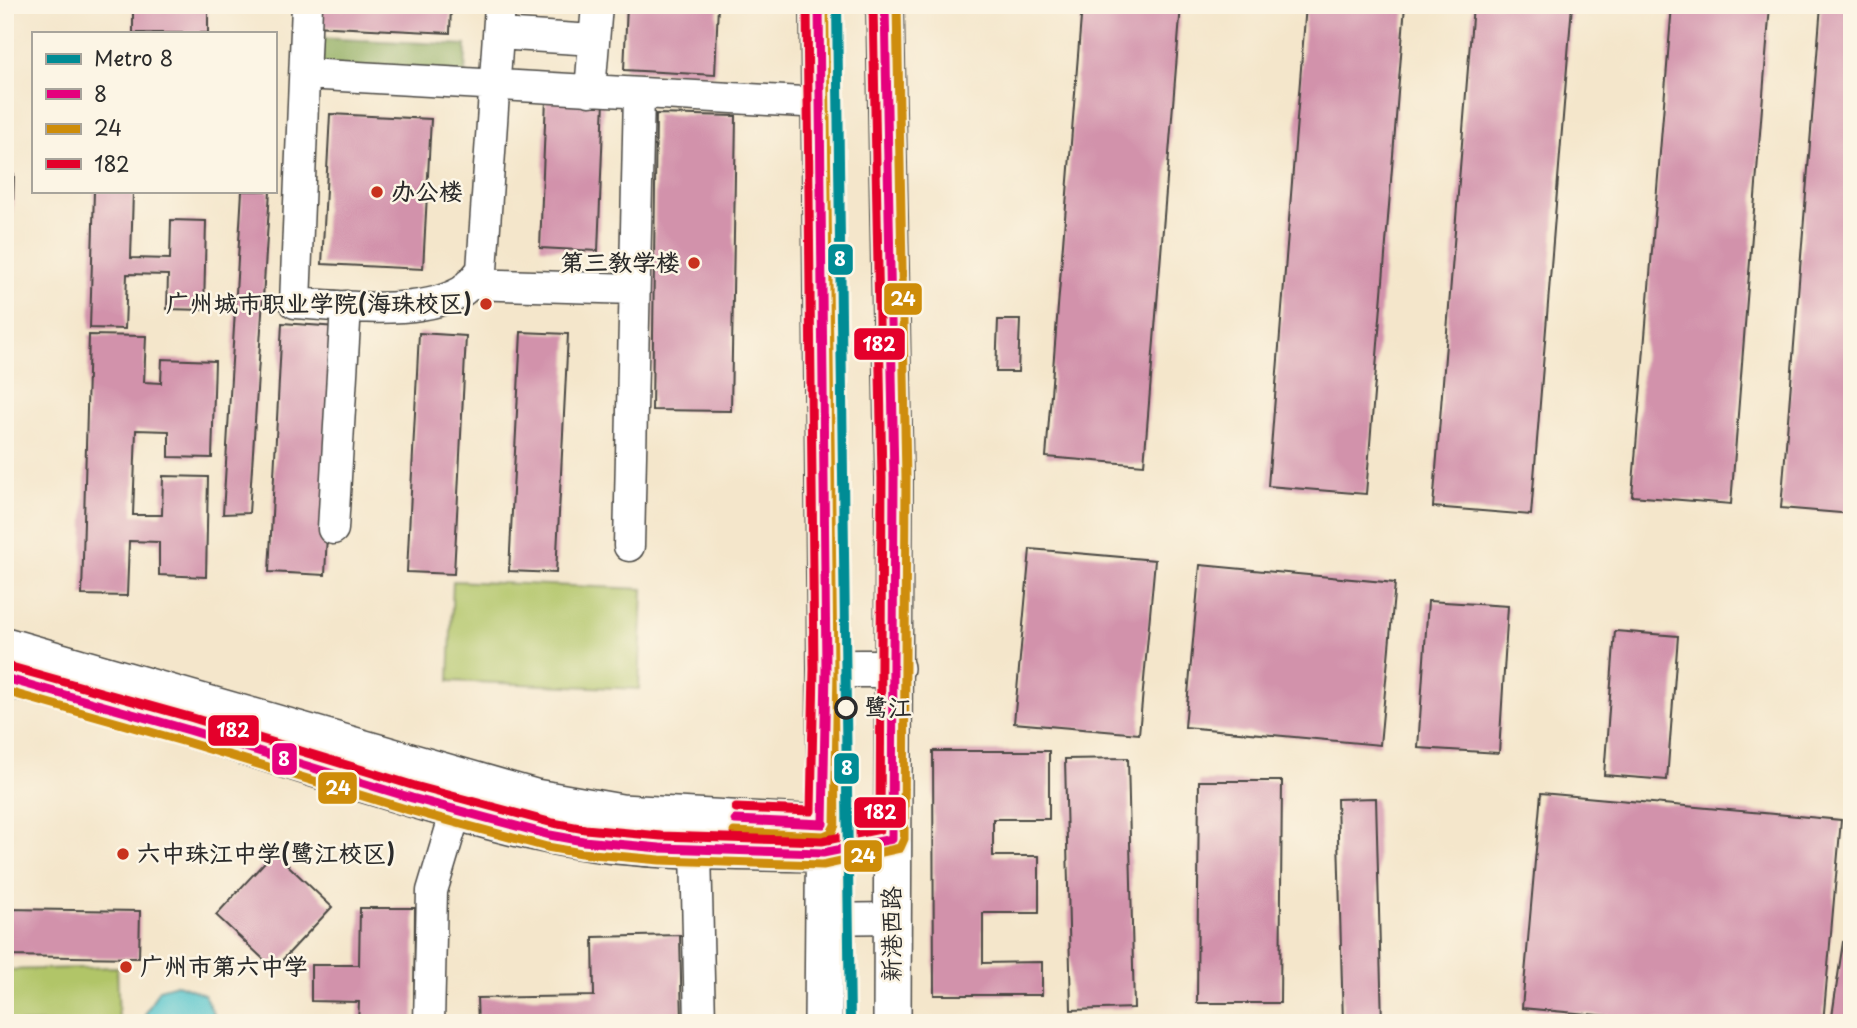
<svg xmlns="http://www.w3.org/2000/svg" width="1857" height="1028" font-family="'Playpen Sans','LXGW WenKai TC',sans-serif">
<rect width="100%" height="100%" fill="#fcf5e5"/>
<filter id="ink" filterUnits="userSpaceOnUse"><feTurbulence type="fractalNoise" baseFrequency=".0143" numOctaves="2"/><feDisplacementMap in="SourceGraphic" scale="14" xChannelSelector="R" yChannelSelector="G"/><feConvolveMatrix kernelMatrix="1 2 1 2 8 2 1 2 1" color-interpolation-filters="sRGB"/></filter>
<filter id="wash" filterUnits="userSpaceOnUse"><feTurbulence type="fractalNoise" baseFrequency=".00686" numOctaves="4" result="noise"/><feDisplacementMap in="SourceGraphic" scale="28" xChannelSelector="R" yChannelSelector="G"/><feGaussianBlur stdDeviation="1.57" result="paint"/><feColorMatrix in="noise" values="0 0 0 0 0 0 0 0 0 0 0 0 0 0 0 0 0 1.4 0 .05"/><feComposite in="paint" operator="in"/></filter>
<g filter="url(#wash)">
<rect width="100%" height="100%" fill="#f4e6cb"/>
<path fill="#b1c568" stroke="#6e784a" stroke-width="2" d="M453 581 643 589 639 689 449 681Z
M117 967 119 1023H5V970Z"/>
<path fill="#8caa5c" stroke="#5c6a44" stroke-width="2" d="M317 38 466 45 465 77 315 69Z"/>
<path fill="#59c6cd" stroke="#42787c" stroke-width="2" d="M177 984 204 994 218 1023H145V1015L159 989Z"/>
<g id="blocks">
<path fill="#d292ab" d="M133 5H208V33H133Z
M314 5H451L450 33 313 26Z
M627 5H718L715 75 624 70Z
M1082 5H1181L1144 465 1046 457Z
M1306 5H1405L1366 494 1268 486Z
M1473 5H1572L1531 515 1433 507Z
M1672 5H1770L1731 504 1632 496Z
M1821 5H1852V514L1781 508Z
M546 98 604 100 598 251 540 248Z
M330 114 431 119 423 269 322 264Z
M656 114 736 116 731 411 652 410Z
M5 173 14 174 8 347H5Z
M94 191H133L131 258 170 259 171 220 206 221 204 310 167 309 168 275 127 274 125 329 90 328Z
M242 191H270L249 513 223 514Z
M998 320H1020L1018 372H996Z
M282 323 337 327 325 575 269 572Z
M521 332 568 334 556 573 509 571Z
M419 333 466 336 454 574 407 572Z
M89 335 146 336 144 382 161 383 162 359 215 361 212 458 169 457V431L136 430 133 515H162L163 476 208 477 206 577 159 575V542L129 541 127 596 82 595Z
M1030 549 1155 560 1139 734 1014 723Z
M1200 565 1395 583 1380 745 1185 727Z
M1428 601 1508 606 1499 753 1418 748Z
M1615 631 1678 636 1667 780 1604 775Z
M933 751H1049V819H993V856H1039V913H983V963L1042 962V995H934Z
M1128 758 1134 1008 1071 1010 1065 759Z
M1199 781H1282L1280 1003H1197Z
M1541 793 1841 820 1823 1023H1685L1522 1008Z
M1376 798 1382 1023H1343L1337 799Z
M274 852 332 907 274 969 216 915Z
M360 908H415L414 1023H358L359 1002 311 1001V965H359Z
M5 909 140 911 139 958 5 956Z
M680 935 682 1023H478L477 998 594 996 593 937Z
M1843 942 1852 944V1023H1831Z"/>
</g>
</g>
<g filter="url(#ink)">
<use href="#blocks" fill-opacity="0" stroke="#494743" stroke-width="2"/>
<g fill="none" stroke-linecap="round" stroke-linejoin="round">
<g stroke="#494743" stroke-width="33">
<path id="minor" d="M307 5 295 303C342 306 417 316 459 293 468 289 475 277 482 270L500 5
M498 34 594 40
M305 74 821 103
M590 91 597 5
M469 284 634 289
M333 529 346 306
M629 546 639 93
M696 849 700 1023
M823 919 892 918
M429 1023 432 891 456 811"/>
</g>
<g stroke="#494743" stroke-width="40">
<path id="major" d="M819 5 826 669 823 1023
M885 5 894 478 892 1023
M5 646 535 798 621 813 823 824 892 839
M826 669 895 668
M5 678C123 706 240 745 355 781 419 800 483 821 549 835 638 853 732 851 823 853L847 848"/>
</g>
<use href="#minor" stroke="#fff" stroke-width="30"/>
<use href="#major" stroke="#fff" stroke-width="37"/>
<g stroke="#fcf5e5" stroke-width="14">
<path id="bus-1" d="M5 678 189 730 412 798 550 835 583 841 660 848 823 853 892 839 894 478 885 5
M735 820 823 824 826 669 819 5"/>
</g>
<g stroke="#fcf5e5" stroke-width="14">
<path id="bus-2" d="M5 691 186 742 409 810 547 847 581 853 660 860 823 865 900 848 904 839 906 478 897 5
M734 832 824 836 831 833 835 825 838 669 831 5"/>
</g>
<g stroke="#fcf5e5" stroke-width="14">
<path id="bus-3" d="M8 666 193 718 415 786 553 823 585 829 661 836 822 841 880 829 882 478 873 5
M736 808 811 811 814 669 807 5"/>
</g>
<use href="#bus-1" stroke="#e5007d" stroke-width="9"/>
<use href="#bus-2" stroke="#ce8d09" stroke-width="9"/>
<use href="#bus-3" stroke="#e4002b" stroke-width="9"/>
<g stroke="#fcf5e5" stroke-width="16">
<path id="metro-1" d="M837 5 850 1023"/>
</g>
<use href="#metro-1" stroke="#008c95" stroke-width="10"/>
</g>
</g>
<g fill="#c8321e" stroke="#fcf5e5" stroke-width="2.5">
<circle cx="377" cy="192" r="7"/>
<circle cx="694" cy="263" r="7"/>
<circle cx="486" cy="304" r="7"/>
<circle cx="123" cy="854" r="7"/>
<circle cx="126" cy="967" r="7"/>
</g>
<circle fill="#fcf5e5" stroke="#2b2b2b" stroke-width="3.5" cx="846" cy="708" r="10"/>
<g text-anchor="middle" stroke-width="5" stroke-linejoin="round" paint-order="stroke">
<g font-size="24" font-weight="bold" fill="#2b2b2b" stroke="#fcf5e5" text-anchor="start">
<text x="391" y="200">办公楼</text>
<text x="680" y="271" text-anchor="end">第三教学楼</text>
<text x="472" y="312" text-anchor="end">广州城市职业学院(海珠校区)</text>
<text x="137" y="862">六中珠江中学(鹭江校区)</text>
<text x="140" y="975">广州市第六中学</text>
</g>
<g font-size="24" font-weight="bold" fill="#2b2b2b" stroke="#fcf5e5" text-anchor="start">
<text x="864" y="716">鹭江</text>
</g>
<g font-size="24" fill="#2b2b2b" stroke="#fcf5e5">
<text transform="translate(892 934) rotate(-90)" y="8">新港西路</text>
</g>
</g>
<g stroke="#fcf5e5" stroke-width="2.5">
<rect x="827" y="243" width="27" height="33" rx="7" fill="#008c95"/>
<rect x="883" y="282" width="40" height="34" rx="7" fill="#ce8d09"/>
<rect x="853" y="327" width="53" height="34" rx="7" fill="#e4002b"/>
<rect x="207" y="714" width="53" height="33" rx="7" fill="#e4002b"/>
<rect x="271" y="742" width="27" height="34" rx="7" fill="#e5007d"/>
<rect x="833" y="752" width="27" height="33" rx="7" fill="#008c95"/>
<rect x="317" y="771" width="41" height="34" rx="7" fill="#ce8d09"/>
<rect x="853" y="796" width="54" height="33" rx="7" fill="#e4002b"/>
<rect x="843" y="839" width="40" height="34" rx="7" fill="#ce8d09"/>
</g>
<g font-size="19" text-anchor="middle" font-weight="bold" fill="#fff">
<text x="840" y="266">8</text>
<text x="903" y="306">24</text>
<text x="879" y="351">182</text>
<text x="233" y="737">182</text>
<text x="284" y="766">8</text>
<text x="847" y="775">8</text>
<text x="338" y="795">24</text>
<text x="880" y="819">182</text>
<text x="863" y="863">24</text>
</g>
<rect width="1857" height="1028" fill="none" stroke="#fcf5e5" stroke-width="28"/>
<rect x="32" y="32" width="245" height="161" fill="#fcf5e5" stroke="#a8a49b" stroke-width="2"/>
<rect x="46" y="54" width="35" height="10" fill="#008c95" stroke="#a8a49b" stroke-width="2"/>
<text x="94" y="66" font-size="21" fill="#2b2b2b">Metro 8</text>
<rect x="46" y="89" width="35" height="10" fill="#e5007d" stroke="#a8a49b" stroke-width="2"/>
<text x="94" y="102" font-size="21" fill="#2b2b2b">8</text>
<rect x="46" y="124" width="35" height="10" fill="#ce8d09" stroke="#a8a49b" stroke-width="2"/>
<text x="94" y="136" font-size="21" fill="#2b2b2b">24</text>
<rect x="46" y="159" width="35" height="10" fill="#e4002b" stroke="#a8a49b" stroke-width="2"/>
<text x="94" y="172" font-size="21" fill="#2b2b2b">182</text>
</svg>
